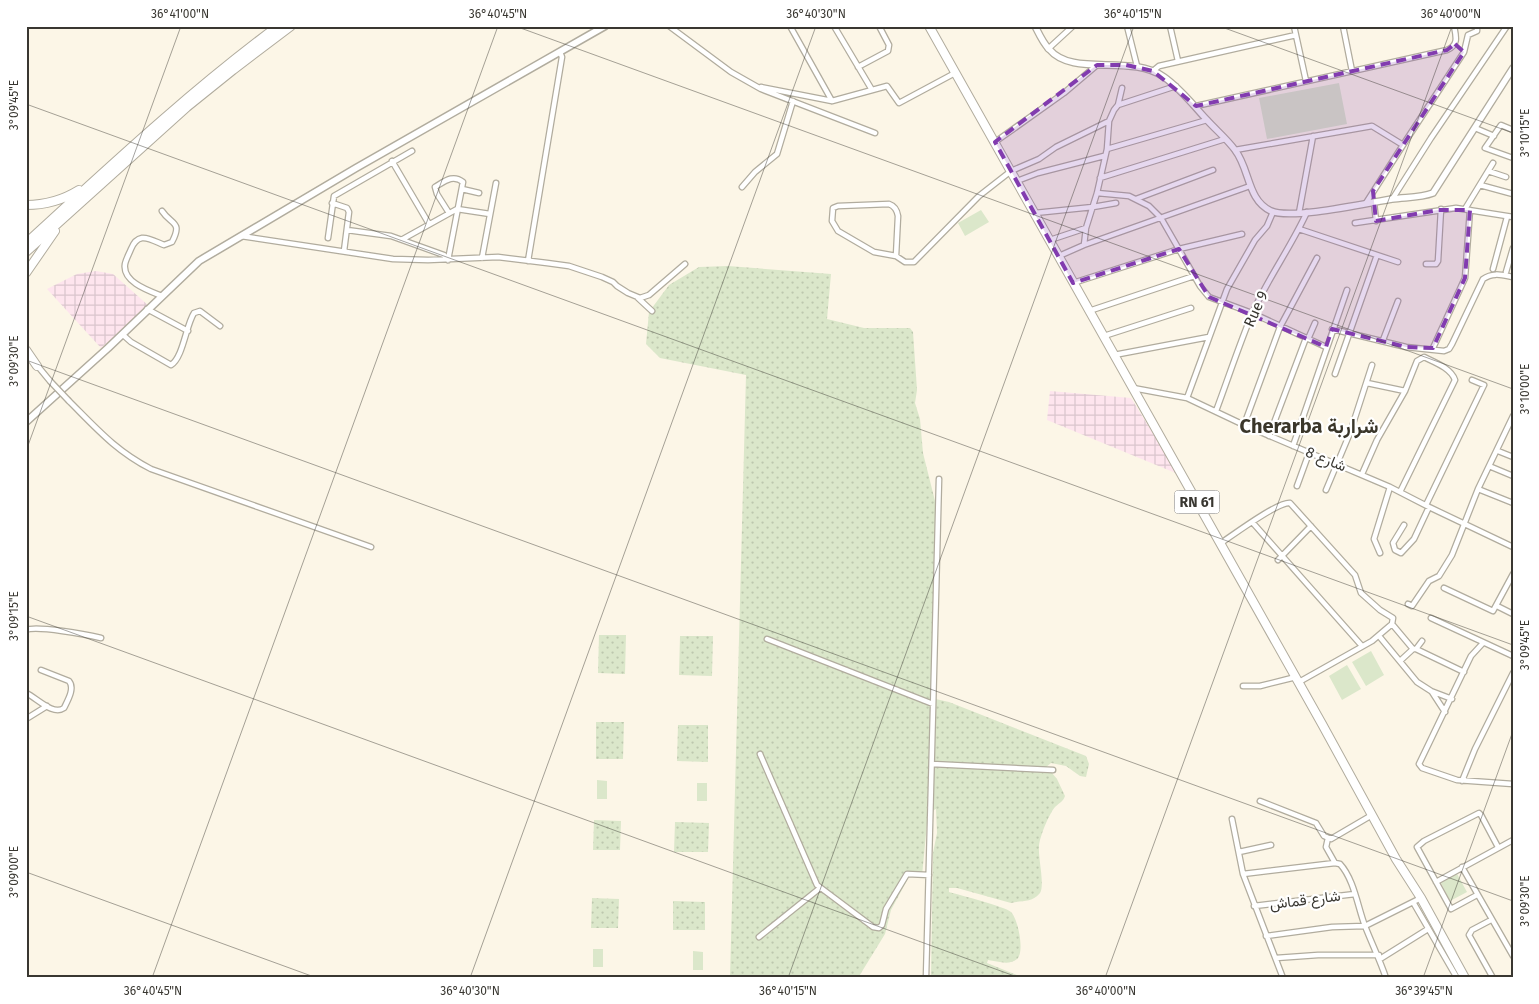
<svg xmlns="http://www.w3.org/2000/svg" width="1539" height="1004" font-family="'Fira Sans',Vazirmatn,sans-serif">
<defs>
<pattern id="industrial-grid" width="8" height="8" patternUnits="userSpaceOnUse" patternTransform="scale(1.25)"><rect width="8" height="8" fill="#fee5ee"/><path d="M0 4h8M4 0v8" fill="none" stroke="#dac5cd"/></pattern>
<pattern id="grass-dots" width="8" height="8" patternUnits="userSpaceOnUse" patternTransform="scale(1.25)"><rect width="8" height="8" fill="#dbe7ca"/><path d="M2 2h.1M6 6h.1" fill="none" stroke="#bdc7ae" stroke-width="1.8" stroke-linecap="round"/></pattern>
</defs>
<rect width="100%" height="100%" fill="#fcf6e7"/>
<path fill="url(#industrial-grid)" d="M96 271 113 274 149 306 101 348 47 289 77 274Z
M1050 391 1131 398 1178 474 1047 420Z"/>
<path fill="url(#grass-dots)" d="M728 266 831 274 827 319 864 328H910L913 332 917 390 915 403 920 419 923 453 936 505 931 698 949 702 1086 756 1089 764 1086 777 1080 776 1066 766 1051 763 1045 768 1043 772 1052 773 1057 779 1065 796C1063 802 1059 803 1055 807 1049 814 1039 838 1039 847 1038 858 1045 885 1040 893 1032 903 1022 900 1011 903L957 888H949V892C960 895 1006 907 1011 912 1018 919 1025 952 1017 959 1009 966 997 961 988 960L987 963 1024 978H931L933 853 937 833 936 809 928 813 922 876 910 875 891 910 885 934 858 978H730L746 375 660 358 646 344 649 312 669 285 699 267Z
M599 635H626L625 674 598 673Z
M680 636H713L712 676 679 675Z
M596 722H624L623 759H596Z
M678 725H708V762L677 761Z
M594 820 621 821 620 850H593Z
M675 822 709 823 708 852H674Z
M592 898 619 899 618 928H591Z
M673 901 705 902V930H673Z"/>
<path fill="#dbe7ca" d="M1339 83 1347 124 1267 139 1259 98Z
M981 210 989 222 965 236 958 223Z
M1371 651 1384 675 1366 686 1352 662Z
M1347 665 1361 689 1342 700 1329 676Z
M597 780 607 781V799H597Z
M697 783H707V801H697Z
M1456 872 1467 892 1450 901 1440 881Z
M593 949H603V967H593Z
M693 951 703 952V970H693Z"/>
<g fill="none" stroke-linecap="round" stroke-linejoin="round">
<g stroke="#b1ac9e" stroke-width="7">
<path id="minor" d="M669 26 731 72 761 89 875 133
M790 26 832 101
M834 26 872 90
M1127 26 1137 66
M1170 26 1178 61
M1294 26 1306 81
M1343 26 1352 71
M1048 49 1073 26
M858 67 888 51 889 45 879 26
M1153 71 1159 66 1296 35
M761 87 832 101 887 86 899 103 955 73
M1118 105 1122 88
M1196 106 1447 50C1459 45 1456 36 1454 26
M1475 128 1494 136
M1513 130 1501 125 1485 148 1513 158
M995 142 1064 93 1097 65
M1403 145 1464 52 1468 35 1477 31V26
M1107 149 1207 120
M1235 150 1372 126 1403 145 1366 203
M392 161 429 224
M1488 171 1506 177
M1100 178 1225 139
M1017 181 1038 173 1104 156
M1480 185 1513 194
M742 187 755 172 777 154 793 101
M462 189 479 193
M1097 193 1129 196 1149 206 1161 218 1200 286 1209 297 1252 313 1326 347
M1393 198 1431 138 1507 26
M1136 199 1213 170
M1374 202 1376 221
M332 203 347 208 349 212 344 251
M1465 209 1493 163
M1035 213 1093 207 1116 203
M1299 213 1313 136
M1355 223 1456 208 1513 217
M1299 229 1398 262
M347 230 391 236 444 255 448 260
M241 236 393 259 428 260 498 257 547 263 569 266 602 277 613 282 617 286 628 293 640 298 649 295 685 264
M328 238 334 196 412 151
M403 239 457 209 490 214
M1050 240 1086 228
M1084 245 1250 186
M896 256 898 216C897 210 895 206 889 204L838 206 833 208 832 221 838 231 874 252 896 256 905 262H914L979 196 1011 171 1039 159 1056 147 1109 121
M1059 256 1084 245 1086 228 1097 193 1107 149 1109 121 1114 110 1118 105 1176 86
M482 258 496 183
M448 260 463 182C453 174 445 181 435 187L437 194 449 213
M528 261 562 57 560 52
M1426 264H1436L1438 261 1441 209
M1493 269 1507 217
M1506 272 1513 248
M1073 283 1179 249 1242 234
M162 296C149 291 122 282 125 264 126 259 129 254 131 249 133 244 136 239 142 238 149 237 158 243 164 245L172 242C183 221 171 225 162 211
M638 298 652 311
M147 309 188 331
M1089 311 1194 276
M1332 329 1406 347 1444 351 1449 349 1452 344 1483 279C1493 272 1502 275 1513 277
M122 334 131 342 171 365C183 358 186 325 194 313L200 311 220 326
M1104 336 1191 308
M1308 339 1315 323
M1383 340 1398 301
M1433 348 1465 278 1470 210
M1114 355 1209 337
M36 364 50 381
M1335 374 1377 255
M1367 383 1405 391
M1133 388 1187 398 1244 425 1390 487 1429 507 1513 547
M1187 398 1227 289 1255 240 1267 226 1273 212
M69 401C97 429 116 451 151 469L371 547
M1216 411C1228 379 1239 345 1252 314 1268 278 1291 247 1307 212
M1244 425 1280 327 1317 258
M1269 436 1306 338
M1293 446 1347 290
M1498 451 1513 457
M1489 466 1513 476
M1362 474 1377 440 1405 391 1417 361 1424 357C1434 362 1451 368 1455 380L1400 492
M1297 486 1309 453
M1478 489 1513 503
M1326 490 1350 433 1372 365
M1426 505 1484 385 1472 380
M1253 523 1362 646
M1404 525 1393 543 1395 550 1401 553 1414 539 1429 507
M1221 543C1233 535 1279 501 1290 503L1355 575 1361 593 1380 610 1393 618 1392 624 1372 641 1299 682
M1380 553 1374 539 1390 487
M1278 560 1311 526
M1444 588 1493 611 1513 574
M1408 604 1412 606 1429 581 1439 576 1452 555 1478 489 1513 416
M1497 606 1513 614
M1431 618 1513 656
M1392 624 1413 649
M26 630C36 625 88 635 101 638
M1379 636 1417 682 1431 691 1452 699
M767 639 933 704
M1483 643 1471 656 1419 764 1422 768 1457 780 1513 784
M1416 649 1422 641
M1400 661 1413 649H1416L1464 672
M1243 686H1260L1296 677
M1432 692 1445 712
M26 693C37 698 53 716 64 708 68 700 75 688 69 681L41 670
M26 719 47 706
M760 754 817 885 873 927 879 928 882 925 886 909 907 874 929 875
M932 764 1053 770
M1462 781 1475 749 1513 673
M1260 801 1316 823 1324 836 1331 839 1372 815
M1232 819 1243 874 1283 978
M1328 838 1326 847 1335 863
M1239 852 1271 845
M1462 867 1513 956
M1243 874 1335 863 1340 864C1354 879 1358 908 1365 926 1372 944 1380 960 1386 978
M1436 882 1513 840
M1477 895 1451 909 1417 847 1424 841 1479 813 1481 815 1498 847
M1413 902 1457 978
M1254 906 1355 894
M1491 920 1472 930 1469 935 1493 978
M1266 936 1332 927 1365 926 1421 898
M759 937 820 888
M1276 958 1318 955H1379
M1380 959 1428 929
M926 978 939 479"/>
</g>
<g stroke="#b1ac9e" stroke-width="8">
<path id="tertiary" d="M1035 26C1039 34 1043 43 1049 49 1073 78 1130 53 1164 77 1181 89 1193 105 1207 120 1216 130 1227 139 1235 150 1250 169 1247 200 1271 211 1291 220 1367 203 1392 199 1405 197 1420 198 1433 193L1513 68"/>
</g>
<g stroke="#b1ac9e" stroke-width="9">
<path id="secondary" d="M26 422 108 348 199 261 356 168 605 26"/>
</g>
<g stroke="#b1ac9e" stroke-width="10">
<path id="primary" d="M929 26 1322 724 1396 859 1421 898 1465 978"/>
</g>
<g stroke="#b1ac9e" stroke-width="10">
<path id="trunk" d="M26 205C45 205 63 200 79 190
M26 243C108 168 189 92 278 26
M26 252 187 107 233 70 291 26
M26 273 55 231
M26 350 37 366"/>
</g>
<use href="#minor" stroke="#fff" stroke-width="4.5"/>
<use href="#tertiary" stroke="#fff" stroke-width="5.5"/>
<use href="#secondary" stroke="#fff" stroke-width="6"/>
<use href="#primary" stroke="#fff" stroke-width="8"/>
<use href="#trunk" stroke="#fff" stroke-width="8"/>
<g stroke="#b1ac9e" stroke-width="7" stroke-linecap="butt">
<path id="minor-bridge" d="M50 381 69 401"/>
</g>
<use href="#minor-bridge" stroke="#fff" stroke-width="4.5"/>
</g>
<path fill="#823caf" fill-opacity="0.2" stroke="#823caf" stroke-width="4" stroke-dasharray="10 6" stroke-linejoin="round" d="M1455 44 1464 52 1373 191 1376 221 1438 210H1470L1465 278 1433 348 1406 347 1332 329 1326 347 1209 297 1179 249 1073 283 995 142 1097 65H1126L1153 71 1196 106 1447 50Z"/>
<path fill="none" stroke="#393731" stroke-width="1" stroke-opacity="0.45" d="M515 26 1513 389M1219 26 1513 133M26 104 1513 645M26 360 1513 901M26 451 181 26M26 616 1020 978M26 872 317 978M152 978 498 26M470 978 816 26M788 978 1134 26M1105 978 1452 26M1423 978 1513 731"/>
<g text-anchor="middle" stroke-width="4.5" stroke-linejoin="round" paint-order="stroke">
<rect fill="#fff" stroke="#74736f" stroke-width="1" x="1174.5" y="490.5" width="45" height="23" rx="4"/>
<g font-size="14" font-weight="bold" fill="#393731">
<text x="1197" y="507">RN 61</text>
</g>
<g font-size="15" fill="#393731" stroke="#fff">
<text transform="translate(1256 309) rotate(-66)" y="5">Rue 9</text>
<text transform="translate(1326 459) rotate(22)" y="5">شارع 8</text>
<text transform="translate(1305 900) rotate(-7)" y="5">شارع قماش</text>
</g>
<g font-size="20" font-weight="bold" fill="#3a362a" stroke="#fff">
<text x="1309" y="433">Cherarba شراربة</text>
</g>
</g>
<rect width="1539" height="1004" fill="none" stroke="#ffffff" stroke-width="55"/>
<rect x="28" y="28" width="1484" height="948" fill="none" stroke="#393731" stroke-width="2"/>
<g font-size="12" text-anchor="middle" fill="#393731">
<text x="180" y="18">36°41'00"N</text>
<text x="498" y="18">36°40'45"N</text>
<text x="816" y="18">36°40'30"N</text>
<text x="1133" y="18">36°40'15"N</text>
<text x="1451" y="18">36°40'00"N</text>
<text transform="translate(14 105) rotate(-90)" y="4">3°09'45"E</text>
<text transform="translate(1525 133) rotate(-90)" y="4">3°10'15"E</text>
<text transform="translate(14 361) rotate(-90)" y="4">3°09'30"E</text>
<text transform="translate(1525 389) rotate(-90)" y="4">3°10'00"E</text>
<text transform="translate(14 616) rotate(-90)" y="4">3°09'15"E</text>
<text transform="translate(1525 645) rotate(-90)" y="4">3°09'45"E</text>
<text transform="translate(14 872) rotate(-90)" y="4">3°09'00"E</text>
<text transform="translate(1525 901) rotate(-90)" y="4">3°09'30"E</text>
<text x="153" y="995">36°40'45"N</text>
<text x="470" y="995">36°40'30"N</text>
<text x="788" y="995">36°40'15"N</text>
<text x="1106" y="995">36°40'00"N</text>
<text x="1424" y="995">36°39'45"N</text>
</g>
</svg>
